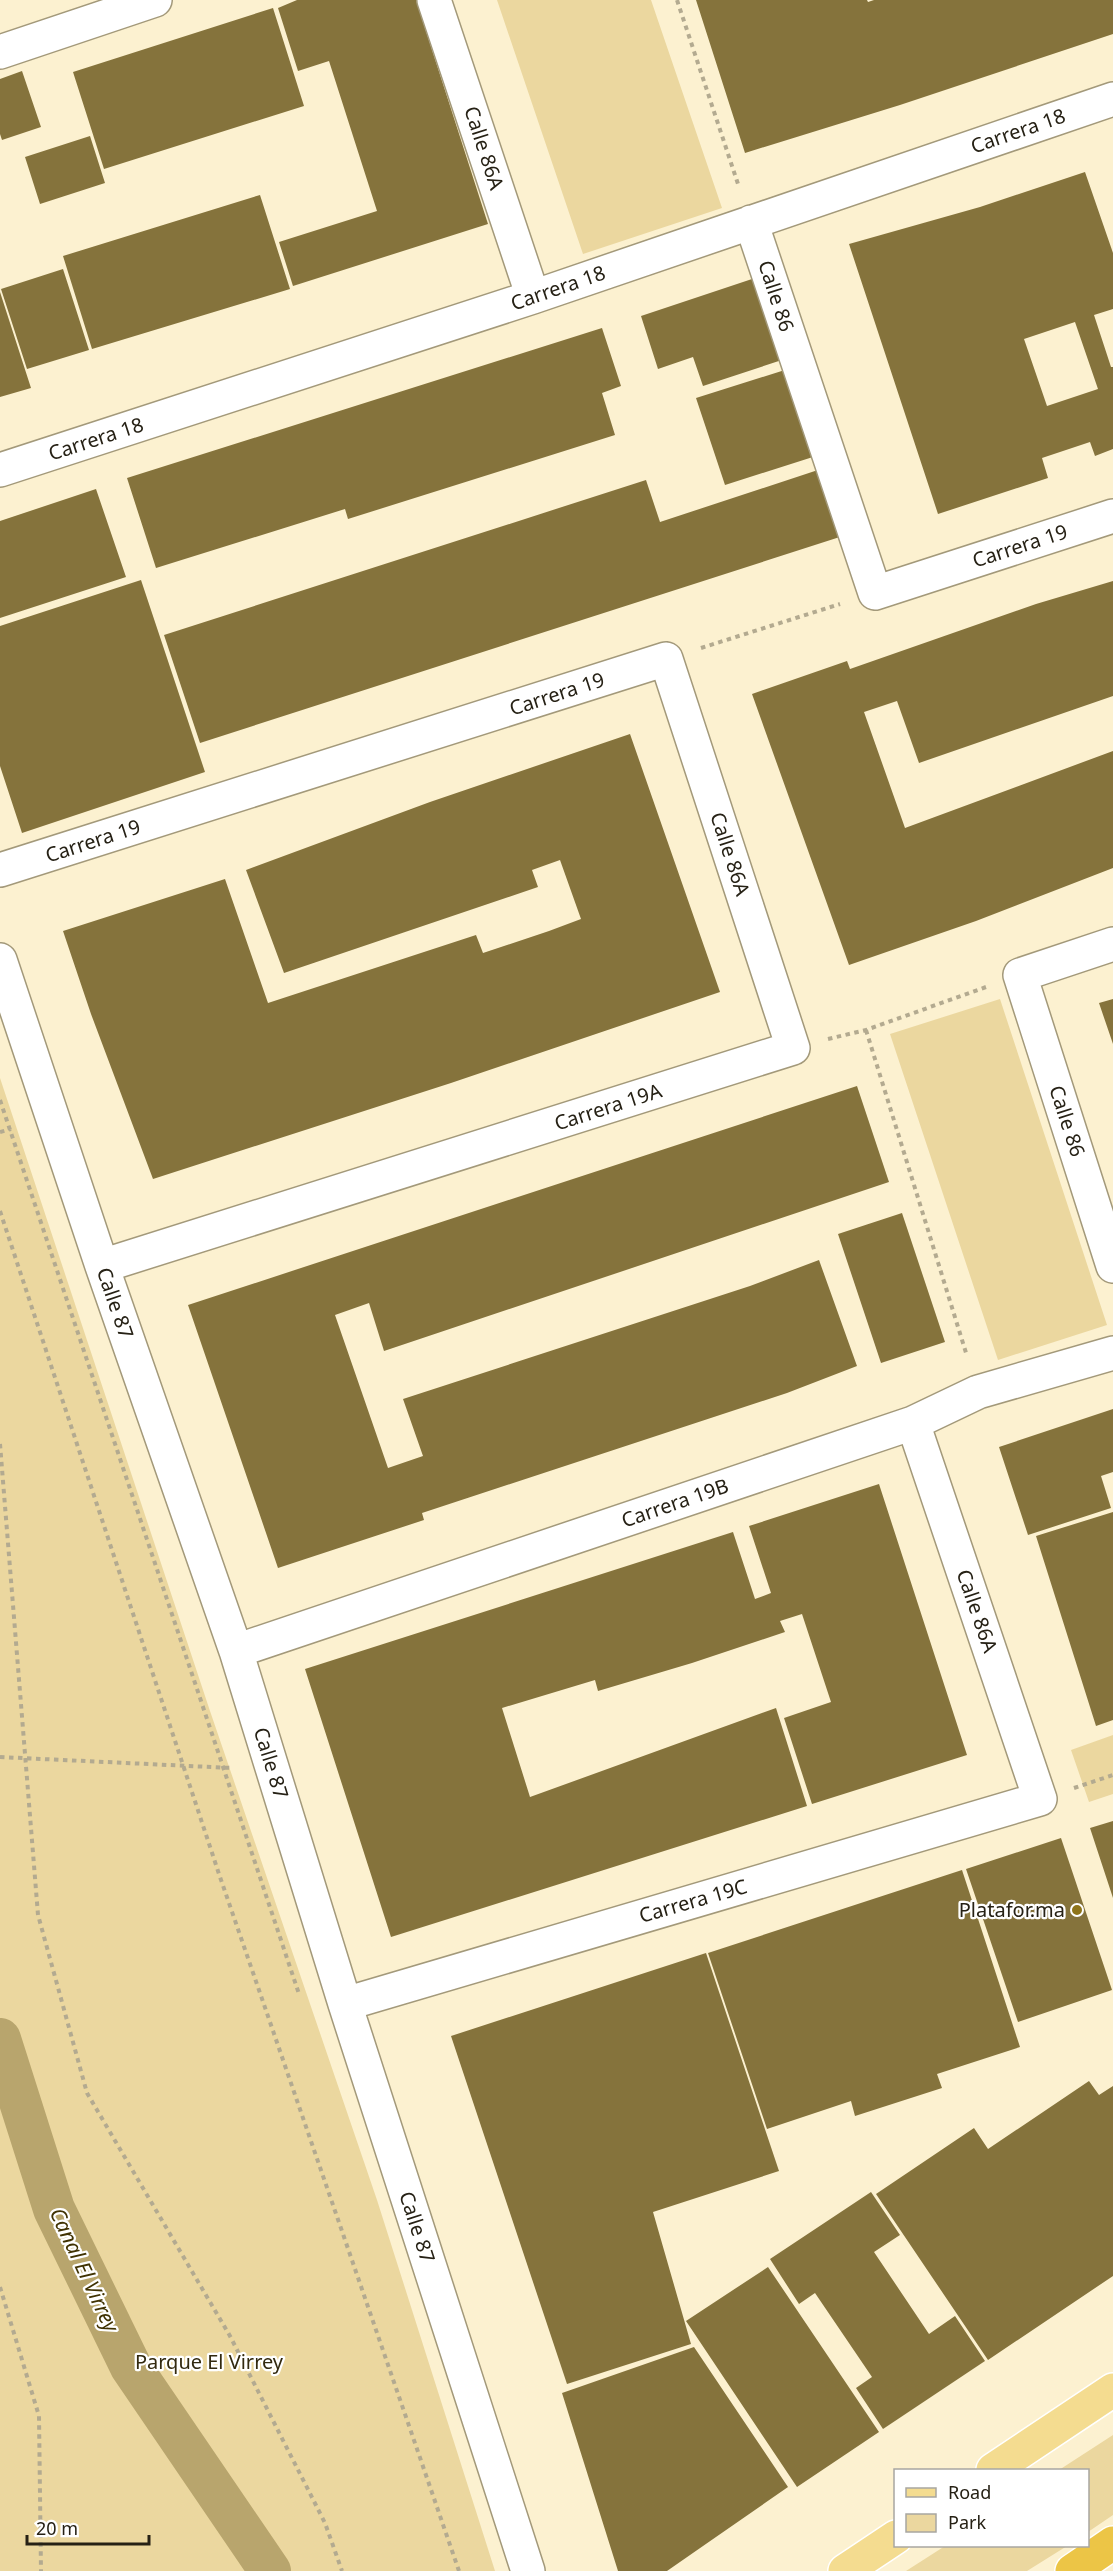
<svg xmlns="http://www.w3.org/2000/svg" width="1113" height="2571" font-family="'Noto Sans',sans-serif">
<rect width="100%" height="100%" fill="#fcf1d0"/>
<path fill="#ebd79f" d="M497 0H651L722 208 583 254Z
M1000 999 1107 1325 998 1360 890 1034Z
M0 1078 210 1711 377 2200 495 2571H0Z
M1113 1735V1794L1089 1802 1071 1750Z
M1113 2435V2515L1088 2532V2470H1059Z
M945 2546H1067L1027 2571H906Z"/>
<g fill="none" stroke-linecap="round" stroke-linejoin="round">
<path stroke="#b8a56d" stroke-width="42" d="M0 2039 54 2209 131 2367 270 2571"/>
</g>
<path fill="#85733c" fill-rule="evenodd" d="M297 0H416L488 224 293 286 279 242 377 211 329 61 298 71 278 8Z
M696 0H867L868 2 874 0H1113V34L900 105 745 153Z
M273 8 304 106 104 169 73 72Z
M22 71 41 127 2 140 0 134V79Z
M90 136 105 183 40 204 25 157Z
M1085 172 1113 253V309L1094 315 1111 367H1113V449L1095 456 1090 442 1042 458 1048 478 938 514 849 244 980 207ZM1075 322 1098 389 1047 406 1024 339Z
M260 195 290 289 92 349 63 256Z
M63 269 89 350 27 369 1 289Z
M764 275 791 357 703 386 693 357 658 369 641 316Z
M0 292 31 388 0 397Z
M602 328 621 386 602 393 615 435 348 519 345 509 156 568 127 478Z
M788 369 816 456 725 485 696 398Z
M824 468 846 535 200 743 164 635 646 480 660 522Z
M96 489 126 577 0 618V521Z
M141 580 205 772 22 833 0 766V626Z
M1113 581V696L919 763 897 701 864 712 905 828 1113 751V868L976 921 849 965 752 694 847 661 850 669 1036 604Z
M630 734 720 992 451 1083 153 1179 91 1014 63 931 225 879 268 1003 476 935 483 953 549 931 581 919 560 860 532 870 538 887 284 973 246 870 430 802Z
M1113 999V1044L1099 1003Z
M857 1086 889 1182 384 1351 369 1303 335 1315 388 1468 423 1456 403 1399 750 1286 819 1260 857 1366 787 1393 422 1513 424 1520 278 1568 188 1305Z
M902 1213 945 1342 881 1363 838 1234Z
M1113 1409V1472L1101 1476 1111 1508 1028 1535 999 1447Z
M879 1484 967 1755 812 1804 784 1718 831 1702 802 1614 780 1621 785 1632 692 1663 598 1691 595 1680 502 1708 530 1797 776 1708 807 1806 391 1937 305 1669 733 1532 755 1599 771 1593 749 1526Z
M1113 1512V1720L1096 1726 1036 1536Z
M1113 1821V1898L1090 1828Z
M1061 1838 1112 1990 1018 2022 966 1869Z
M962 1870 1020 2047 937 2074 942 2088 855 2116 851 2101 767 2129 708 1953Z
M706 1953 779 2171 653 2212 691 2344 567 2384 451 2036Z
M1089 2081 1099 2095 1113 2086V2276L988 2360 876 2194 974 2128 988 2149Z
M871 2192 900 2235 874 2252 929 2334 955 2316 985 2361 883 2429 856 2388 872 2377 815 2293 799 2304 770 2259Z
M768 2267 879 2432 797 2487 686 2321Z
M694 2347 788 2487 667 2571H618L562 2393Z"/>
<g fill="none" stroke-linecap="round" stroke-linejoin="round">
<g stroke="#a3997a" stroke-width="36">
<path id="minor" d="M434 0 533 297
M0 52 155 0
M751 222 875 593 1113 516
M0 470 533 297 1113 99
M0 870 666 659 793 1048 102 1266
M1113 944 1020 975 1113 1266
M0 960 102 1266 236 1651 345 2004 528 2571
M236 1651 913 1423 978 1392 1113 1353
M345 2004 1040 1799 913 1423"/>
</g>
<g stroke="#fff" stroke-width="36">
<path id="major" d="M993 2470 1113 2390
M845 2571 896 2537"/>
</g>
<g stroke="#fff" stroke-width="36">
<path id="highway" d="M1072 2571 1113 2543"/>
</g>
<path stroke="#b3aa90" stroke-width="4" stroke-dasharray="4.5 4.5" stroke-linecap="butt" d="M677 0 739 187
M701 648 840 604
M866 1030 967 1356
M828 1039 866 1030 986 987
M0 1100 299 1994
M0 1132 11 1129
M0 1211 219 1874 459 2571
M0 1444 38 1915 87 2093 230 2336 325 2523 342 2571
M0 1757 232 1768
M1074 1788 1113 1775
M0 2287 39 2416 41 2571"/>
<use href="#minor" stroke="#fff" stroke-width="33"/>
<use href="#major" stroke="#f4dc90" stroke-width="33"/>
<use href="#highway" stroke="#ecc546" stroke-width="33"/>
</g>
<circle fill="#8e7419" stroke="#fff" stroke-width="2" cx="1077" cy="1910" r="6"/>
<g text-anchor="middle" stroke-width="4.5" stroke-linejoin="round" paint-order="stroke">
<g font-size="20" fill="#262115" stroke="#fff">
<text transform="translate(1018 131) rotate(-19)" y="7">Carrera 18</text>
<text transform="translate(484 148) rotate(72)" y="7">Calle 86A</text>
<text transform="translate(558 288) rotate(-19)" y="7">Carrera 18</text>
<text transform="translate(776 296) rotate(72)" y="7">Calle 86</text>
<text transform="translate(96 439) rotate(-18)" y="7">Carrera 18</text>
<text transform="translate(1020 546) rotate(-18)" y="7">Carrera 19</text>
<text transform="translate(557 694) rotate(-18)" y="7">Carrera 19</text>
<text transform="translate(93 841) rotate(-18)" y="7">Carrera 19</text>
<text transform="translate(730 854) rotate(72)" y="7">Calle 86A</text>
<text transform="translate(608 1107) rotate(-18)" y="7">Carrera 19A</text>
<text transform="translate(1067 1121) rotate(72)" y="7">Calle 86</text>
<text transform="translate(115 1303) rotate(71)" y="7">Calle 87</text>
<text transform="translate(675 1503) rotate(-19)" y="7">Carrera 19B</text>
<text transform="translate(977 1611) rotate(71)" y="7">Calle 86A</text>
<text transform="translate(271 1763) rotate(73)" y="7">Calle 87</text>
<text transform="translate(693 1901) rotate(-16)" y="7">Carrera 19C</text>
<text transform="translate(417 2227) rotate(72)" y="7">Calle 87</text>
</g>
<g font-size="20" fill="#262115" stroke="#fff" text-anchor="end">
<text x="1065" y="1917">Platafor.ma</text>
</g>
<g font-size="20" fill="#32290f" stroke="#fff">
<text x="209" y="2369">Parque El Virrey</text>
</g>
<g font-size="21" font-style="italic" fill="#403202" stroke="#fff">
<text transform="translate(84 2270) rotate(65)" y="7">Canal El Virrey</text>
</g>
</g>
<rect x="894" y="2469" width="195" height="78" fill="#ffffff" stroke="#a8a6a1" stroke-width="1.5"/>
<rect x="906" y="2488" width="30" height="9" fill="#f4dc90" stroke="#a8a6a1" stroke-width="1.5"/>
<text x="948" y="2499" font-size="18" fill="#262115">Road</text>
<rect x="906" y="2514" width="30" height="18" fill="#ebd79f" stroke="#a8a6a1" stroke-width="1.5"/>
<text x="948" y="2529" font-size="18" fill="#262115">Park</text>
<path d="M27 2535v9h122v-9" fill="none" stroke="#262115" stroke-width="3"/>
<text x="36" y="2535" font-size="18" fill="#262115" stroke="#ffffff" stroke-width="4.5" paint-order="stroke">20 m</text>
</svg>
